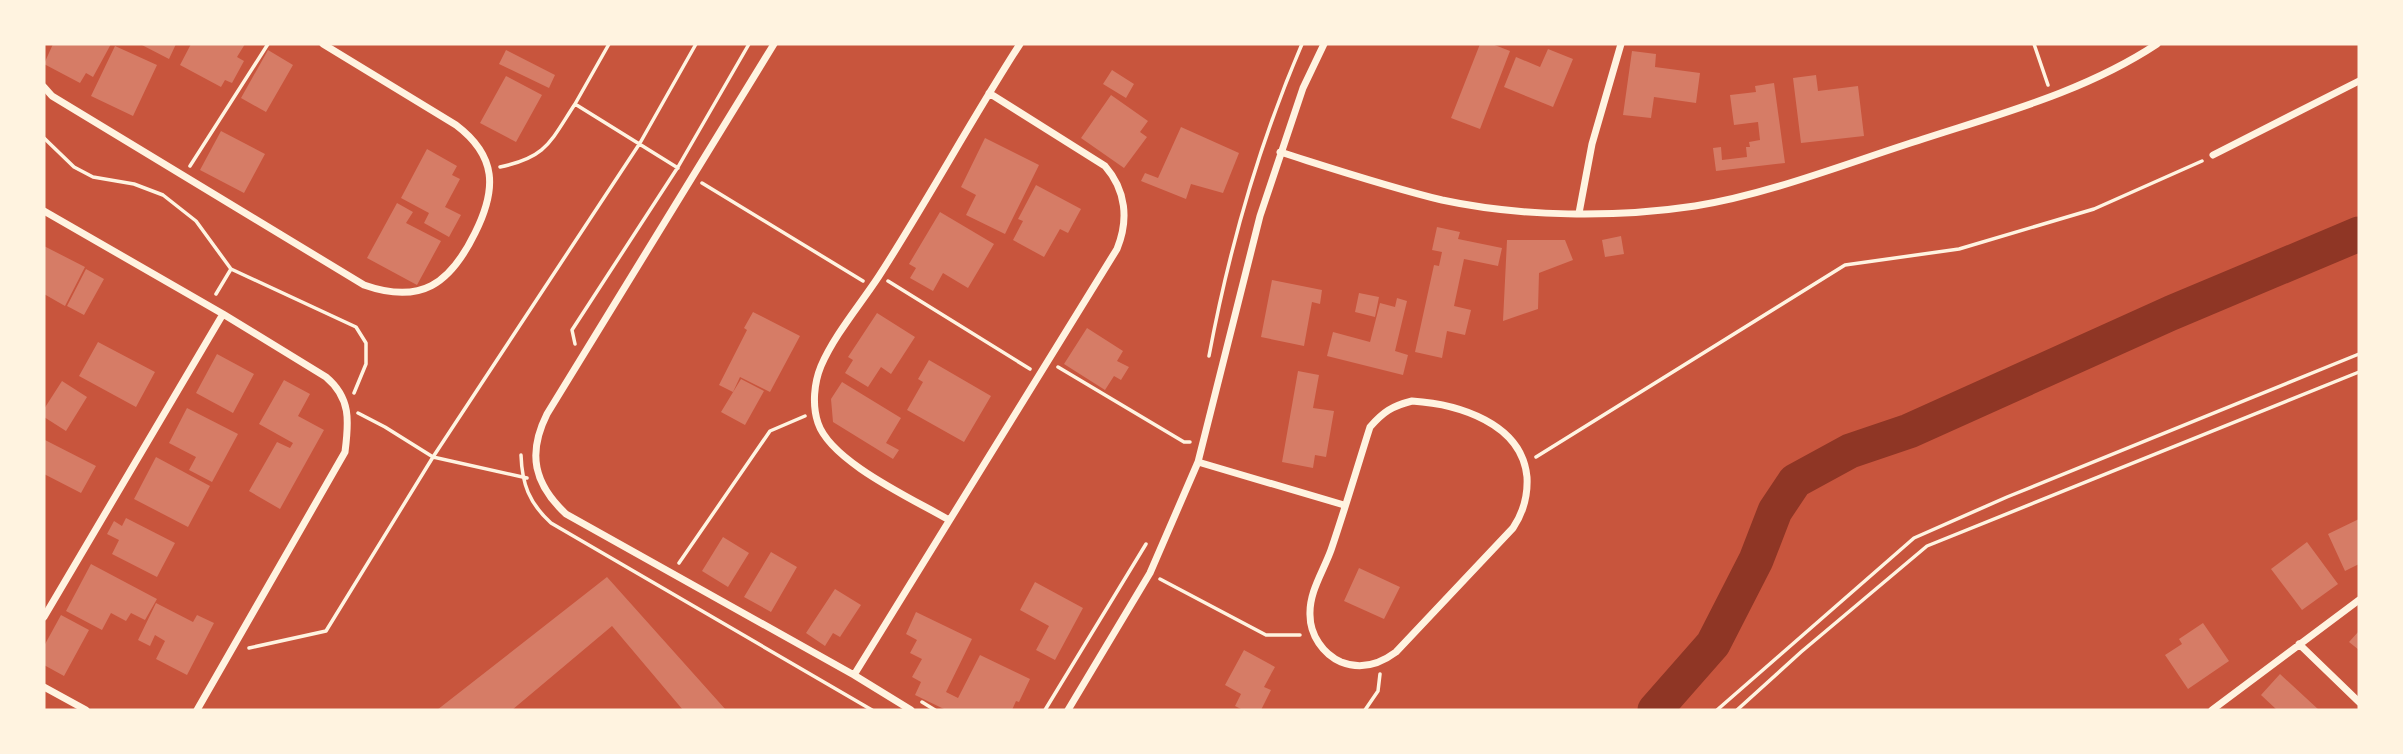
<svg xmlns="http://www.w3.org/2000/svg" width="2403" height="754" font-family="Montserrat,sans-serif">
<rect width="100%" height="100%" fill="#c8553d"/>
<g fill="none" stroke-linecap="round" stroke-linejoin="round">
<path stroke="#8f3625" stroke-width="35" d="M1655 710 1713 644 1756 560 1775 511 1795 481 1850 451 1909 431 2171 313 2359 234"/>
</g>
<path fill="#d67c66" d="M53 44H111L93 77 86 73 80 83 44 64Z
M140 44H176L169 59Z
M191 44H245L237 57 244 61 232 83 225 80 221 87 180 65Z
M1480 44H1492L1510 51 1480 129 1451 118Z
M115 46 157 65 133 116 91 96Z
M1548 49 1573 59 1553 107 1504 87 1516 57 1540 67Z
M268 50 293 65 266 112 241 98Z
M506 50 555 75 549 88 499 64Z
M1632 51 1656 54 1655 67 1700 73 1696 103 1654 97 1651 118 1623 115Z
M1112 70 1134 84 1126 98 1103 84Z
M1816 75 1818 91 1858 86 1864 136 1801 143 1793 78Z
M506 76 542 95 516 142 480 123Z
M1774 83 1785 163 1716 171 1713 148 1721 147 1722 160 1747 157 1746 147H1750L1749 142 1760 140 1758 122 1734 125 1730 95 1756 92 1755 86Z
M1111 95 1148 121 1140 132 1147 137 1124 168 1081 138Z
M1181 127 1239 153 1223 193 1191 184 1186 199 1141 181 1145 173 1158 178Z
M221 131 265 154 244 193 200 170Z
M985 138 1039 165 1005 234 966 215 976 195 961 187Z
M427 149 457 166 452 175 460 179 445 207 461 215 449 237 424 223 429 213 401 198Z
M1036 185 1081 209 1068 233 1060 229 1044 257 1013 240 1023 221 1018 219Z
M397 203 413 212 406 223 441 241 417 285 367 258Z
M940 212 994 244 968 288 943 273 933 291 910 278 916 268 909 264Z
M1437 227 1460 232 1458 239 1502 248 1498 266 1464 259 1454 306 1471 310 1465 335 1447 331 1442 358 1415 352 1434 265 1439 266 1442 252 1432 250Z
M1621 236 1624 254 1605 257 1602 240Z
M1507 240H1565L1573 260 1539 273 1538 309 1503 321Z
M44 246 85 267 65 306 44 294Z
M86 269 104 279 84 315 67 306Z
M1272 280 1322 290 1320 304 1312 302 1304 346 1261 337Z
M1359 293 1379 297 1375 317 1355 312Z
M1397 298 1407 301 1395 351 1408 355 1403 375 1327 356 1333 332 1370 342 1380 303 1395 307Z
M753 312 800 336 770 392 740 377 733 392 719 385 747 330 744 328Z
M877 313 915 337 891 374 881 367 868 387 845 373 853 360 848 357Z
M1087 328 1123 351 1117 361 1129 367 1121 380 1114 376 1105 390 1064 364Z
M98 342 155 372 136 407 79 376Z
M217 354 254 374 233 413 196 393Z
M929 360 991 396 964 442 907 410 923 382 918 379Z
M1298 371 1319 375 1313 408 1334 411 1326 457 1315 455 1313 468 1282 462Z
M741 379 764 391 745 425 721 412Z
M284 380 310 394 298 416 324 430 280 509 249 491 277 442 290 448 293 443 259 424Z
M62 381 87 397 66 431 44 417V409Z
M842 382 901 418 886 443 899 450 893 459 833 422 831 399Z
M187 408 238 434 212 482 189 470 196 457 169 443Z
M45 440 96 466 81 493 44 474Z
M156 457 210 486 188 527 134 499Z
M126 518 175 543 157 577 112 554 119 540 107 534 114 521 122 526Z
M2359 519V564L2345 571 2328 534Z
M723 537 749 553 728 587 702 571Z
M2307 542 2338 584 2302 610 2271 569Z
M771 552 797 567 771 612 744 597Z
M91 564 157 599 145 620 131 613 126 621 111 613 102 630 66 611Z
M1359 568 1400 587 1384 619 1344 601Z
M607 577 726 710H683L612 626 512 710H437Z
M1035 582 1083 608 1055 660 1036 650 1049 626 1020 610Z
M835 589 861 605 840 637 833 633 825 646 806 633Z
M156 603 193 622 197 615 214 623 187 675 156 659 165 641 155 635 150 646 138 640Z
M916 612 972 639 946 692 958 698 980 655 1030 679 1019 702 1016 701 1012 710H946L915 695 921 682 912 677 922 659 910 653 917 640 906 634Z
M61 615 89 630 64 676 44 665V646Z
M2203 623 2229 661 2188 689 2165 655 2182 644 2179 639Z
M2359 631V650L2349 642Z
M1244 650 1275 667 1264 687 1271 690 1261 710H1243L1235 706 1241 694 1225 685Z
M2280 674 2319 710H2277L2261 695Z"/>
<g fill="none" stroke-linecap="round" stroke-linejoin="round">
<path stroke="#fff3e0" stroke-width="3.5" d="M609 44 575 104 678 168
M2034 44 2048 85
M44 138 74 167 93 177 134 184 163 195 196 221 231 269 356 327 366 343V364L354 393
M190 166 268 44
M500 167C547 157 550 142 575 104
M702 183 863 281
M888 281 1030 369
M216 294 231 269
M575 344 572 330 678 167 749 44
M1209 356C1229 249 1259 144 1302 44
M1058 367 1184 442H1190
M521 455C522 484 529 503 551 523L872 710
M1536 457 1845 265 1959 249 2094 209 2202 161
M527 478 433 457 640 143 696 44
M679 563 770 431 805 416
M1160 579 1266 635H1300
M249 648 326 631 433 457 385 427 358 413
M922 702 935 710
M1045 710 1146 544
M1365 710 1378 691 1380 674
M1717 710 1914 538 2007 497 2359 354
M1737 710 1801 652 1927 546 2359 372"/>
<path stroke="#fff3e0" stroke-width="7" d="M774 44 547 414C527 454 534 484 566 514L854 675 911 710
M44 87 52 96 364 285C421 305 450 284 475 233 497 189 497 156 456 125L323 44
M1280 152C1334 169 1388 187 1442 200 1521 217 1615 218 1695 206 1770 194 1850 162 1923 139 2003 113 2086 91 2157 44
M2213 155 2359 81
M44 211 223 314 326 377C351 398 349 421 345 452L197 710
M1579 213 1592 144 1621 44
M1412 401C1458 404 1522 423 1527 477 1528 496 1523 513 1513 528L1396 652C1380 664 1361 670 1341 662 1323 654 1310 635 1310 615 1309 592 1323 572 1331 550 1345 509 1357 468 1370 427 1383 412 1392 406 1412 401Z
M1198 462 1344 505
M949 520C913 499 831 462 818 423 812 405 814 383 821 366 835 334 860 305 879 276 928 200 971 120 1020 44
M44 617 223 314
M2299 644 2359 702
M854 675 1117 249C1129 220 1126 190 1105 166L989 93
M44 687 86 710
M1068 710 1150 573 1198 462 1260 216 1303 88 1324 44
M2212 710 2359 600"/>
</g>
<rect width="2403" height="754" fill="none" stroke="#fff3e0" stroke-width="91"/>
</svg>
